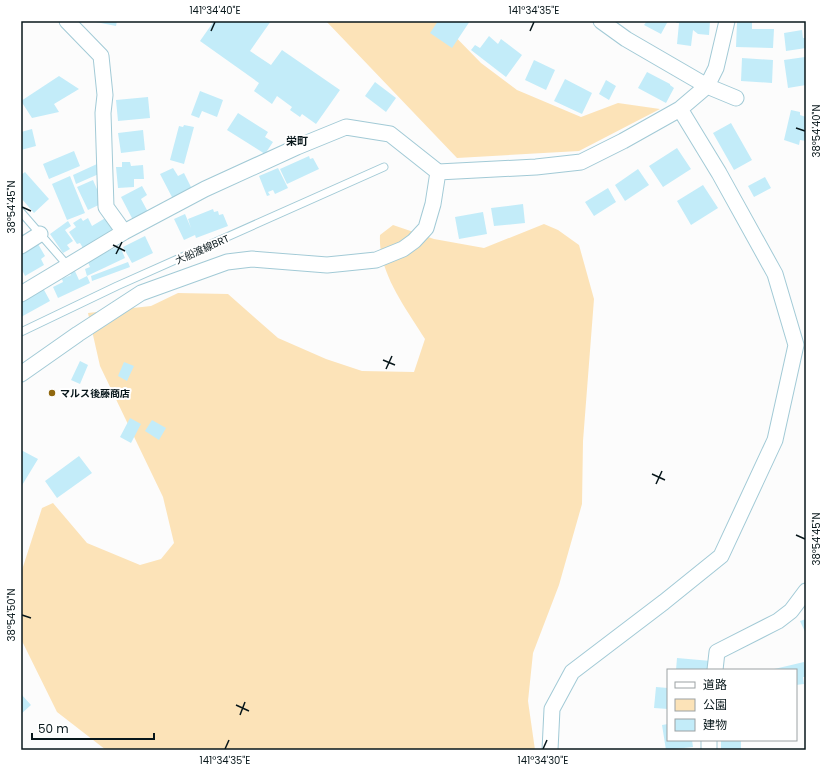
<svg xmlns="http://www.w3.org/2000/svg" width="827" height="771" font-family="Poppins,'Noto Sans JP',sans-serif">
<rect width="100%" height="100%" fill="#fcfcfc"/>
<path fill="#fce3b8" d="M326 21H440L481 63 517 90 581 117 618 103 660 109 579 151 457 158Z
M544 224 558 230 579 245 594 299 583 441 582 504 559 585 533 653 528 701 535 750H106L57 712 21 639V573L42 508 53 503 87 543 140 565 161 559 174 543 163 497 100 366 88 313 151 306 178 293 228 294 278 338 326 359 362 371 414 372 425 339C406 308 378 273 380 235L393 225 434 239 484 248Z"/>
<path fill="#c3ecf9" d="M91 21H117L116 26Z
M214 21H271L250 51 271 65 282 50 340 90 316 124 302 114 300 117 290 110 292 107 277 96 272 104 254 91 259 83 200 41Z
M438 21H470L452 48 430 33Z
M647 21H668L661 34 644 25Z
M677 21H710L709 35 698 34 693 30 691 46 677 44 679 23H676Z
M737 22H752V29H774L773 48 736 47Z
M802 30 803 38H806V48L786 51 784 33Z
M489 36 498 44 501 39 522 55 506 77 471 50 475 45 480 48Z
M805 57 806 85 788 88 784 60Z
M742 58 773 60 772 83 741 81Z
M534 60 555 70 546 90 525 80Z
M647 72 670 84V85L674 88 666 103 638 88Z
M59 76 79 89 54 104 59 112 32 118 21 101Z
M565 79 592 93 582 114 554 101Z
M606 80 616 86 609 100 599 94Z
M375 82 396 98 386 112 365 96Z
M200 91 223 100 217 117 202 111 199 118 191 115Z
M148 97 150 118 118 121 116 100Z
M791 110 800 112V115L806 117V141L800 140 799 145 784 140Z
M238 113 268 132 265 137 273 142 265 154 227 130Z
M731 123 752 160 734 170 713 133Z
M184 125 194 127 184 164 170 160 179 126 183 127Z
M32 129 36 146 21 150V132Z
M143 130 145 150 121 153 118 133Z
M677 148 691 169 663 187 649 166Z
M74 151 80 166 49 179 43 164Z
M309 156 310 159 313 158 319 169 287 184 280 169Z
M122 162H130L131 166 143 165 144 179H134V187L118 188 116 167H122Z
M97 164 101 173 76 184 73 175Z
M173 168 178 176 184 173 193 191 174 201 160 174Z
M278 168 288 188 275 194 273 190 268 192 270 195 267 196 259 176Z
M638 169 649 185 625 201 615 185Z
M25 172 49 199 34 213 21 198V175Z
M70 176 85 213 67 220 52 184Z
M765 177 771 188 754 197 748 186Z
M93 180 103 203 88 210 77 187Z
M703 185 718 208 691 225 677 201Z
M142 186 147 195 141 199 148 212 133 220 121 197Z
M608 188 616 202 594 216 585 202Z
M523 204 525 223 494 226 491 208Z
M213 209 214 212 218 211 219 215 223 214 228 226 196 238 195 235 184 240 174 219 185 214 191 228 188 219Z
M483 212 487 234 459 239 455 217Z
M107 217 114 229 83 248 80 243 77 244 69 232 76 227 73 223 81 218 83 221 88 218 92 226Z
M68 221 71 226 65 230 73 241 67 245 70 249 63 253 50 234Z
M145 236 153 253 132 263 123 247Z
M38 244 45 256 41 259 44 265 25 276 21 268V254Z
M120 246 125 258 87 276 85 269 90 267 87 260Z
M128 262 130 267 92 281 91 276Z
M74 269 79 280 87 276 90 283 58 298 53 287 63 282 62 279 71 275 69 271Z
M43 288 50 301 21 317V300Z
M80 361 88 365 80 384 71 380Z
M124 362 134 366 127 381 118 376Z
M130 418 141 424 131 443 120 437Z
M152 420 166 428 159 440 145 431Z
M21 450 38 459 21 487Z
M79 456 92 473 57 498 45 481Z
M806 619V634L800 621Z
M677 658 711 661 710 670H676Z
M804 662 806 677H803L804 684 796 685V670H770Z
M656 687 668 688V709L654 708Z
M21 694 31 705 21 714Z
M668 724V740H692L693 747 666 750 662 725Z
M721 740H741V750H721Z"/>
<g fill="none" stroke-linecap="round" stroke-linejoin="round">
<g stroke="#a2cad6" stroke-width="9">
<path id="lane" d="M21 212 68 266
M21 332 117 286 384 167"/>
</g>
<g stroke="#a2cad6" stroke-width="17">
<path id="street" d="M67 21 101 56 105 95 103 113 106 207 124 232
M601 21 626 39 707 86 736 98
M21 246 40 234
M21 294 124 232 205 189 297 147 346 127 390 134 438 172 536 167 581 162 623 141 680 109 707 86 716 68 727 21
M21 374 78 334 141 293 227 262 252 259 327 265 376 260 403 249 414 241 426 228 433 204 438 172
M715 670 717 652 778 621 791 611 806 591
M709 740V750
M550 750 552 709 572 672 664 602 721 556 775 440 796 345 775 274 719 173 680 109"/>
</g>
<use href="#lane" stroke="#fff" stroke-width="7"/>
<use href="#street" stroke="#fff" stroke-width="15"/>
</g>
<path fill="none" stroke="#08171b" stroke-width="1.5" d="M211 31 215 22M530 31 534 22M796 128 805 131M22 207 31 211M113 245 125 251M116 254 122 242M383 360 395 365M386 369 392 356M652 474 665 480M656 484 662 471M796 535 805 539M22 615 31 618M236 705 249 711M240 715 245 702M225 749 229 740M543 749 547 740"/>
<circle fill="#90680f" stroke="#fff" stroke-width="1.5" cx="52" cy="393" r="4"/>
<g text-anchor="middle" stroke-width="4" stroke-linejoin="round" paint-order="stroke">
<g font-size="10" fill="#08171b" stroke="#fff">
<text transform="translate(202 249) rotate(-24)" y="4">大船渡線BRT</text>
</g>
<g font-size="10" font-weight="bold" fill="#08171b" stroke="#fff" text-anchor="start">
<text x="60" y="397">マルス後藤商店</text>
</g>
<g font-size="11" font-weight="bold" fill="#08171b" stroke="#fff">
<text x="297" y="145">栄町</text>
</g>
</g>
<rect width="827" height="771" fill="none" stroke="#ffffff" stroke-width="44"/>
<rect x="667" y="669" width="130" height="72" fill="#ffffff" stroke="#9ca2a4"/>
<rect x="675" y="682" width="20" height="6" fill="#ffffff" stroke="#9ca2a4"/>
<text x="703" y="689" font-size="12" fill="#08171b">道路</text>
<rect x="675" y="699" width="20" height="12" fill="#fce3b8" stroke="#9ca2a4"/>
<text x="703" y="709" font-size="12" fill="#08171b">公園</text>
<rect x="675" y="719" width="20" height="12" fill="#c3ecf9" stroke="#9ca2a4"/>
<text x="703" y="729" font-size="12" fill="#08171b">建物</text>
<path d="M32 733v6h122v-6" fill="none" stroke="#08171b" stroke-width="2"/>
<text x="38" y="733" font-size="12" fill="#08171b" stroke="#ffffff" stroke-width="3" paint-order="stroke">50 m</text>
<rect x="22" y="22" width="783" height="727" fill="none" stroke="#08171b" stroke-width="1.5"/>
<g font-size="10" text-anchor="middle" fill="#08171b">
<text x="215" y="14">141°34'40"E</text>
<text x="534" y="14">141°34'35"E</text>
<text transform="translate(816 131) rotate(-90)" y="4">38°54'40"N</text>
<text transform="translate(11 207) rotate(-90)" y="4">38°54'45"N</text>
<text transform="translate(816 539) rotate(-90)" y="4">38°54'45"N</text>
<text transform="translate(11 615) rotate(-90)" y="4">38°54'50"N</text>
<text x="225" y="764">141°34'35"E</text>
<text x="543" y="764">141°34'30"E</text>
</g>
</svg>
